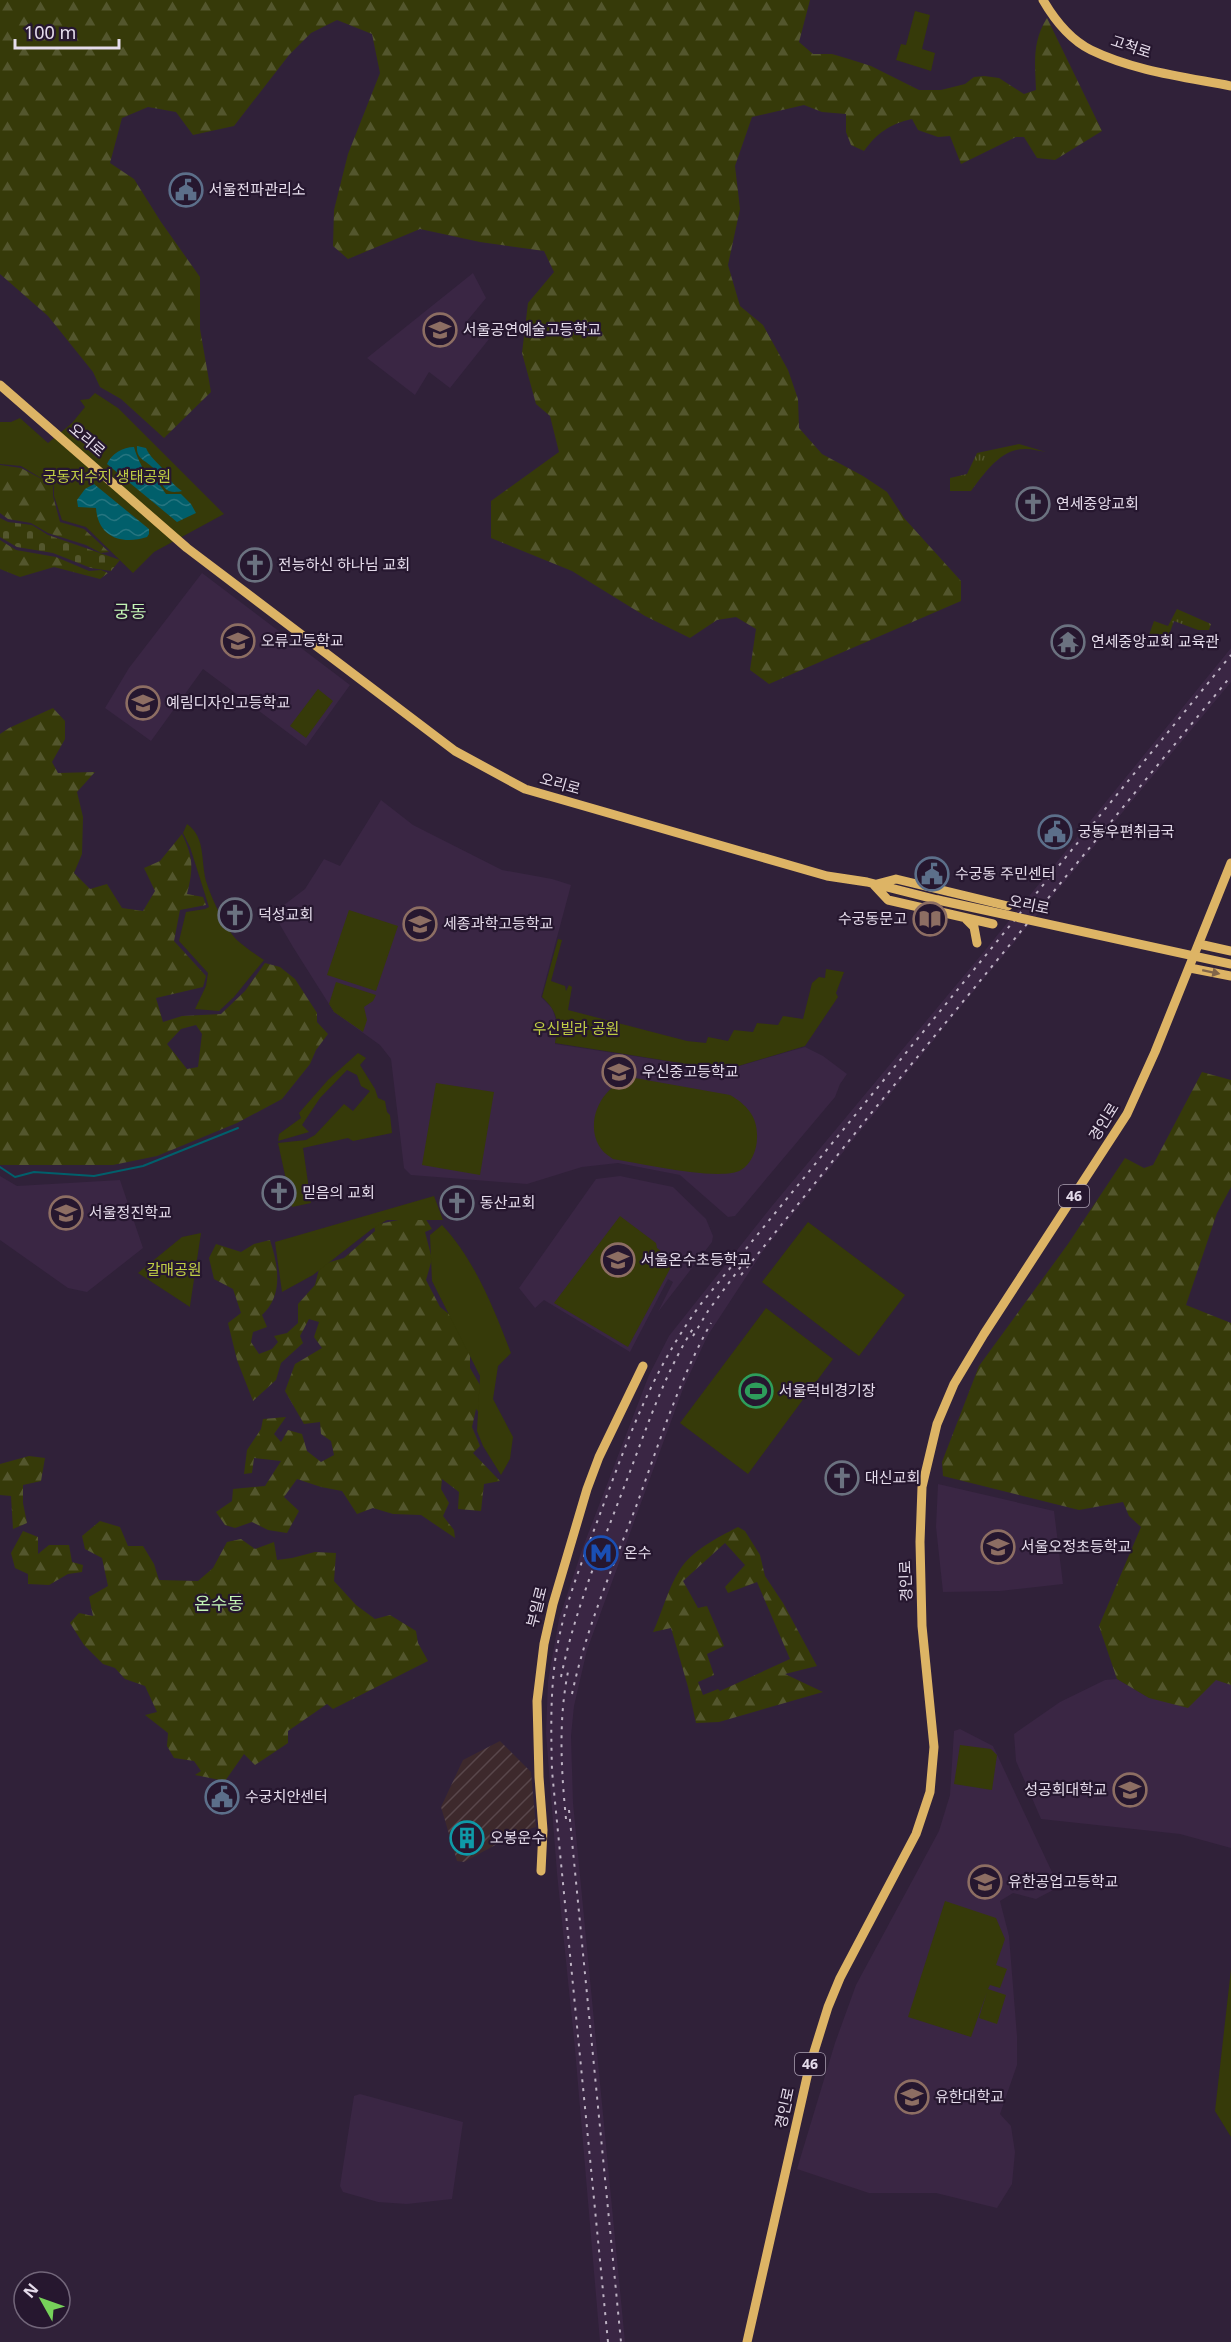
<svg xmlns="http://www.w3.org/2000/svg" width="1231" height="2342" font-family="'Noto Sans','Noto Sans KR',sans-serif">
<defs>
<pattern id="industrial-furrows" width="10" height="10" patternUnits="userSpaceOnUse" patternTransform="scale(1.5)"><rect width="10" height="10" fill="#3d292c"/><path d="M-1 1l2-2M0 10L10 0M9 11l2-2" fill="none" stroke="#59474b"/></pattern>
<pattern id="grass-tufts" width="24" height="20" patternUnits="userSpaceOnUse" patternTransform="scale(1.5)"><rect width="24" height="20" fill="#363a09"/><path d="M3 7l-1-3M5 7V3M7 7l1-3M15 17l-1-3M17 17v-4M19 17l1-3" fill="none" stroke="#53562d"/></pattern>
<pattern id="forest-firs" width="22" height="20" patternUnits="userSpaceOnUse" patternTransform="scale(1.5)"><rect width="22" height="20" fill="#363a09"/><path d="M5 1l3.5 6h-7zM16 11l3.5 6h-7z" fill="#53562d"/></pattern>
<pattern id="cemetery-stones" width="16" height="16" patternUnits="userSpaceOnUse" patternTransform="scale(1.5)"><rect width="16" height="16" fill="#363a09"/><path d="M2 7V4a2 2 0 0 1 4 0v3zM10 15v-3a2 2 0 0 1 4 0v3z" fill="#53562d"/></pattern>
<pattern id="water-waves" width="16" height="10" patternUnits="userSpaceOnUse" patternTransform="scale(1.5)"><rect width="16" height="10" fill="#015f6b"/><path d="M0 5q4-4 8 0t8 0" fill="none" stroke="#267580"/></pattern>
</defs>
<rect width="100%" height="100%" fill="#302139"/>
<path fill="#3a2644" d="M473 273 486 298 467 321 489 339 450 388 429 372 415 395 367 358Z
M202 573 350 685 306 746 203 669 151 741 105 708 129 668Z
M1231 648V682L968 998 763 1251 708 1335 684 1386 663 1443 587 1650 574 1706 571 1736 573 1803 625 2342H600L575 2049 557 1873 546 1733 548 1681 559 1619 583 1547 649 1375 669 1336 772 1206 982 954Z
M381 800 413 825 502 870 552 879 571 885 541 997 552 1008 558 1026 555 1044 725 1070 805 1047 823 1056 847 1074 840 1084 835 1097 735 1216 728 1217 680 1175 618 1163 582 1167 527 1184 411 1175 404 1168 391 1059 380 1045 334 1012 293 947 276 918V911L305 889 324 859 340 866Z
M0 1176 17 1186 120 1180 143 1248 87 1292 68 1288 0 1240Z
M620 1176 673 1187 706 1219 713 1236 712 1242 658 1312 673 1282 668 1279 630 1352 544 1300 535 1308 519 1288 596 1179Z
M938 1484 1054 1511 1063 1584 1000 1591 943 1592 936 1527Z
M1117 1679 1149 1698 1216 1679 1231 1685V1848L1180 1834 1041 1819 1016 1761 1014 1734 1060 1702 1105 1680Z
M960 1729 993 1746 1059 1887 1036 1899 1013 1893 1000 1901 1009 1936 1017 2036V2065L1000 2114 1011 2126 1015 2152 1012 2184 997 2208 936 2193H869L797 2169 835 2043 856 1985 939 1831 950 1795 954 1731Z
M360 2094 463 2122 452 2199 407 2204 378 2202 343 2192 340 2186 354 2096Z"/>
<path fill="url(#industrial-furrows)" d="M500 1741 531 1772 536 1827 519 1832 464 1862 457 1861 441 1807 463 1760Z"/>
<path fill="url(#grass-tufts)" d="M1019 444 1046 452C1039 451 1033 449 1026 449 1001 448 984 474 971 491H950V478L967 474 977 453Z
M1177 609 1211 624 1209 630H1198L1174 621 1167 640 1149 635 1154 621 1168 626Z"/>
<path fill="url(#forest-firs)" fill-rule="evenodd" d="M0 0H810L799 42 813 54H832L849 59 871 66 919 90H941L965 84 974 77 984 76 999 78 1024 94 1036 90C1035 63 1032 42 1047 18L1102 131 1055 160 1037 158 1024 137H1016L961 164 950 136 938 137 918 130 912 119C890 124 877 133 864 151L851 145 846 132V114L822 112 804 105 752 117 735 166 740 209 728 265 740 306 763 325 788 370 798 399 799 428 822 454 863 476 887 492 904 518 961 581V601L769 684 750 670 756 629 736 617 717 620 690 638 645 616 572 571 491 538V501L559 452 550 416 536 404 522 353 528 303 554 272 544 251 480 242 420 229 348 259 333 246 334 210 348 154 380 73 372 34 337 20 311 33 289 55 234 126 193 135 176 112 148 107 122 118 110 163 134 179 161 222 200 277V329L211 392 164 438 121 399 100 387 93 372 48 316 0 274Z
M0 465 21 468 53 485V496L60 522 84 529 109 552 101 553 86 545 48 533 31 523 8 519 0 513Z
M0 540 16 550 56 557 89 571 101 570 108 573 100 579 54 567 20 577 0 569Z
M53 708 65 721V739L52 762 58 773 95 772 77 792 83 817 82 854 74 873 90 889 107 884 122 908 143 911 155 891 144 868 160 861 182 834C194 858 193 870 187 894L203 897 206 905 180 910 174 941 206 976 203 987 156 998 163 1022 182 1016 221 1014 245 991 265 963 280 967 295 979 317 1013V1022L328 1034 316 1050 310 1064 282 1099 237 1123 157 1156 113 1165H0V734L9 728ZM196 1025 202 1034 198 1067 187 1069 167 1044 181 1029Z
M1202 1072 1231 1080V1187L1217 1213 1186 1305 1231 1323V1685L1216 1680 1188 1708 1149 1698 1117 1679 1099 1626 1141 1527 1129 1516 1123 1502 1079 1510 943 1476 942 1462 979 1366 1068 1244 1125 1158 1144 1168 1153 1165Z
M423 1215 432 1229 425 1232 432 1259 426 1280 440 1307 458 1321 470 1345V1368L480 1385 488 1422 476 1409 472 1427 480 1446 473 1453 500 1481 484 1484 481 1511 458 1509 459 1492 442 1479 441 1489 449 1503 443 1516 454 1530 455 1538 421 1515 393 1514 373 1508 357 1514 342 1491 321 1487 297 1479 284 1497 299 1511 287 1533 268 1530 252 1522 235 1528 225 1525 216 1512 232 1501 233 1489 265 1486 281 1461 254 1458 252 1473 244 1474 247 1450 261 1429 263 1419 286 1417 274 1434 281 1442 288 1430 302 1434 307 1451 321 1462 334 1455 331 1441 321 1434 320 1422 304 1424 285 1391 295 1364 322 1348 314 1337 319 1322 309 1319 300 1336 303 1343 281 1363 276 1380 253 1401 237 1360 228 1323 241 1313 233 1289 214 1279 209 1258 216 1244 241 1252 254 1244 270 1240C278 1265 284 1295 262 1315L267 1327 253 1332 251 1342 259 1354 272 1349 278 1342 274 1336 287 1333 298 1323V1304L315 1285 320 1265 344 1258 375 1231 374 1225Z
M29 1456 45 1458 41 1481 23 1485V1503L27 1523 13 1529 11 1496 0 1495V1464Z
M100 1521 120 1527 128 1546H143L154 1564 159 1580 198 1581 213 1568 227 1542 241 1539 255 1549 274 1542 277 1560 292 1558 315 1552 336 1553 334 1581 356 1605 375 1619 390 1615 416 1631 418 1643 428 1661 333 1709 327 1704 288 1731V1743L255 1765 244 1754 225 1781 195 1775 201 1771 194 1761 174 1758 167 1746 168 1733 145 1715 157 1712 145 1686 125 1679 115 1668 103 1664 84 1645 70 1623 79 1613 93 1616 89 1597 108 1586 102 1558 85 1549 82 1536Z
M738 1527 745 1531 760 1555 765 1576 783 1603 817 1666 785 1674 823 1692 719 1722 696 1723 688 1687 671 1628 653 1632C662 1612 668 1589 679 1571 692 1550 717 1538 738 1527ZM725 1543 745 1565 725 1587 728 1593 757 1582 790 1659 720 1691 718 1689 703 1695 698 1682 714 1675 707 1654 724 1646 707 1606 698 1608 683 1581Z
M23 1531 38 1537V1554L49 1545H69L72 1562 83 1565 82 1572 68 1574 49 1585 28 1584V1574L15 1568 11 1553Z"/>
<path fill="url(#cemetery-stones)" d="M0 518 8 522 32 525 48 535 120 560 111 571 91 568 53 553 17 547 0 537Z"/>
<path fill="#363a09" d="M915 11 930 15 922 49 935 53 931 71 896 60 901 44 906 45Z
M95 393 118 408 224 514 154 552 133 573 86 527 62 520 54 496V486L21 466 0 464V422H11L20 418 48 443 72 423 85 407 80 400 89 399Z
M318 689 333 701 306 738 290 726Z
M187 824C207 838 200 863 207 884 212 899 226 930 238 941 246 948 255 954 264 960L234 997 219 1011 195 1009 206 986 208 973 179 941 186 912 205 909 209 907 190 847 183 833Z
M349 910 398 926 376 991 327 975Z
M558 939 562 940 551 981 565 986 566 991 569 985 572 987 568 1010 687 1041 706 1043 708 1037 728 1041 734 1030 753 1032 757 1023 778 1025 783 1016 803 1019 812 983 819 977 825 978 826 969 844 972 836 993 838 997 805 1046 725 1070 555 1043C559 1022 558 1012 542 997Z
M336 982 376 995 373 1001 364 1007 367 1020 363 1032 334 1012 329 1004Z
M358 1053 366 1058 360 1065 375 1089 378 1098 385 1101 387 1112 390 1115 392 1133 353 1141 348 1138 303 1148 311 1203 292 1207 278 1143 306 1140 315 1135 344 1104 353 1111 370 1091 361 1086 357 1075 347 1070 320 1098 302 1125 309 1132 278 1141 279 1134 301 1118 299 1113 328 1080Z
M635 1078 730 1095C747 1105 758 1117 757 1138 757 1150 751 1164 741 1170 721 1182 638 1163 613 1159 609 1156 604 1153 602 1150 581 1123 604 1080 635 1078Z
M436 1083 494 1092 480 1175 422 1165Z
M434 1196 443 1220H387L372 1229 313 1275 282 1292 275 1242Z
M620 1216 656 1243 657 1248 667 1256 664 1261 671 1267 628 1347 554 1303Z
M808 1222 905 1295 859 1356 762 1282Z
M442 1225C475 1260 494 1309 511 1353L498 1366 493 1399 513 1437 510 1459 501 1475 483 1446 477 1431 480 1376 432 1281 430 1235Z
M201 1233 190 1306V1307L138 1273 182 1237Z
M766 1308 833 1359 748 1474 680 1423Z
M960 1745 991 1749 997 1755 992 1790 954 1784Z
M945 1901 996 1918 1005 1939 996 1965 1007 1969 1000 1988 990 1985 988 1989 1006 1995 997 2024 979 2018 987 1992 971 2037 908 2017Z
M1231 1969V2137L1215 2111Z"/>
<path fill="url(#water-waves)" d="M137 446 146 448C150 457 156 461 162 468 171 478 168 481 182 491 159 496 164 479 154 469 146 460 136 460 137 446Z
M134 447C137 459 143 466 146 478L157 481 166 494H181L191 504 196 513 177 522 107 464C111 454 123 447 134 447Z
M94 484 149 529V534L147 537C123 545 98 538 96 508L78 507 77 500 85 489Z"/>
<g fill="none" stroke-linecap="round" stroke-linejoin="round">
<path stroke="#015f6b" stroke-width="2" d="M0 1167 15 1177 34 1172 94 1176 143 1166 238 1128"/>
<path stroke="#ddb465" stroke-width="9" d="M1043 0C1054 19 1071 40 1091 50 1134 71 1185 77 1231 86
M0 385 187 548 455 751 525 789 827 876 867 882 938 900
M877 884 896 879 1008 906
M874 885 888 900 993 924
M966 919 974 927 977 943
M1199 944 1231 951
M1190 968 1231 976
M541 1871 543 1830 539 1777 537 1701 544 1644 553 1604 587 1489 599 1457 643 1366
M747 2342 809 2068 828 2007 840 1978 916 1834 930 1792 934 1747 922 1626 920 1542 922 1487 937 1424 954 1384 984 1334 1127 1114 1155 1052 1231 863"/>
<path stroke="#beb3c4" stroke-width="2" stroke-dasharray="3 6" stroke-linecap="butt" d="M741 1275 877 1106 1231 676
M693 1336 708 1311 742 1265
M561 1677C575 1609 602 1545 626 1482 646 1430 664 1374 694 1327
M572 1694C586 1628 613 1567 637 1504 659 1443 679 1380 711 1323
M569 1810 621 2342
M566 1819C561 1768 558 1718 569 1667
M608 2342 552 1771C551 1730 550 1689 557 1648 565 1602 584 1557 600 1514 629 1436 651 1373 700 1305L1231 655"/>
<path stroke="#ddb465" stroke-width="9" d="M938 900 1231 964"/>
</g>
<defs><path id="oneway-solid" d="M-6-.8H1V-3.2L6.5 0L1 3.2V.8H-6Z" transform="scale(1.5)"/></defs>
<use fill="#82664a" href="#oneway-solid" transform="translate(1211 972) rotate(12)"/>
<defs>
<g id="civic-ring" transform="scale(1.725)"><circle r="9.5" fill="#26172f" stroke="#5c6f8a" stroke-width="1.5"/><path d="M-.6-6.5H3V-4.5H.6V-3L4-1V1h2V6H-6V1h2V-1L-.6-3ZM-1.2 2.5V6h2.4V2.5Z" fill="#5c6f8a"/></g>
<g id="school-ring" transform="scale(1.725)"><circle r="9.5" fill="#26172f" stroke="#8d6e63" stroke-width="1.5"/><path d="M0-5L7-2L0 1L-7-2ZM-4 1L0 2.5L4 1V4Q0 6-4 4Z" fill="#8d6e63"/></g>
<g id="church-ring" transform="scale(1.725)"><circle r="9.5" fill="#26172f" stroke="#6b7280" stroke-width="1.5"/><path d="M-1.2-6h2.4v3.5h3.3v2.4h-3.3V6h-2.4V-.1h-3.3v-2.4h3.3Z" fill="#6b7280"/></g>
<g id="temple-ring" transform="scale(1.725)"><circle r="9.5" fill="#26172f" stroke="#6b7280" stroke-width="1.5"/><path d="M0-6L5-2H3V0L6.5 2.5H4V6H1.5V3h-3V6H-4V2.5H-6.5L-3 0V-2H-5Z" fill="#6b7280"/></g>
<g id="library-ring" transform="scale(1.725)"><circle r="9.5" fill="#26172f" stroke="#8d6e63" stroke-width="1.5"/><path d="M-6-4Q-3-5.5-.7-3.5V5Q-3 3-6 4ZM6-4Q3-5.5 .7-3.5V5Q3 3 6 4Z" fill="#8d6e63"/></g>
<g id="stadium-ring" transform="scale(1.725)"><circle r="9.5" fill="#26172f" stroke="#2e9e5b" stroke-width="1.5"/><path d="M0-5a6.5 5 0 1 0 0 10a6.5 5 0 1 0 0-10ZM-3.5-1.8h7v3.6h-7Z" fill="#2e9e5b"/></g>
<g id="metro-ring" transform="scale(1.725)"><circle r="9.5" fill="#26172f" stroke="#1a4fb4" stroke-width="1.5"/><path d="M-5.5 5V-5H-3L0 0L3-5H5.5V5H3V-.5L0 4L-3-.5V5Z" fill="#1a4fb4"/></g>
<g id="university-ring" transform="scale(1.725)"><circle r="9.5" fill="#26172f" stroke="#8d6e63" stroke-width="1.5"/><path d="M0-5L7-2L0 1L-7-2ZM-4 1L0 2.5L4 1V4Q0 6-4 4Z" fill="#8d6e63"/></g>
<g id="building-ring" transform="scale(1.725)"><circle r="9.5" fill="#26172f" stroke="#0f9aa8" stroke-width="1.5"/><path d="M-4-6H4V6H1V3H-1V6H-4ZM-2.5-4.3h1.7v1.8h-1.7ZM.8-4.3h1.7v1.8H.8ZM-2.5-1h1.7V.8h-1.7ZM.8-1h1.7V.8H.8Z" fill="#0f9aa8"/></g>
</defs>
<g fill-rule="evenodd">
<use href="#civic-ring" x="186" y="190"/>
<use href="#school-ring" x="440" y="330"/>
<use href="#church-ring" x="1033" y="504"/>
<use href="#church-ring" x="255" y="565"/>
<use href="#school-ring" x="238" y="641"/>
<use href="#temple-ring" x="1068" y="642"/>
<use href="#school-ring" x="143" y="703"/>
<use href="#civic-ring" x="1055" y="832"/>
<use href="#civic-ring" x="932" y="874"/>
<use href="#church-ring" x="235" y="915"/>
<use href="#library-ring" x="930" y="919"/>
<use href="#school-ring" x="420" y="924"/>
<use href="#school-ring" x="619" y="1072"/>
<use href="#church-ring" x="279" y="1193"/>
<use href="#church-ring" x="457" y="1203"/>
<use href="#school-ring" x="66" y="1213"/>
<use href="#school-ring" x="618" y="1260"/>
<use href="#stadium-ring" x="756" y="1391"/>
<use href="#church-ring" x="842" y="1478"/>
<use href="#school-ring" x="998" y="1547"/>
<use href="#metro-ring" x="601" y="1553"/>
<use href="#university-ring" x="1130" y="1790"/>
<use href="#civic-ring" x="222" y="1797"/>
<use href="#building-ring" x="467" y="1838"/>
<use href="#school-ring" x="985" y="1882"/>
<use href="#university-ring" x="912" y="2097"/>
</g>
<g text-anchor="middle" stroke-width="4.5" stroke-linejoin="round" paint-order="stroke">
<g fill="#26172f" stroke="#aca1b3" stroke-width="1.5">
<rect x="1059" y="1185" width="30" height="22" rx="4.5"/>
<rect x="795" y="2053" width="30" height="22" rx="4.5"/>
</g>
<g font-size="14" font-weight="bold" fill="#e5dceb">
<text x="1074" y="1201">46</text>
<text x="810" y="2069">46</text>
</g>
<g font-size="15" fill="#e5dceb" stroke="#26172f">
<text transform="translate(1131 47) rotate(18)" y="5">고척로</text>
<text transform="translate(87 440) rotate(41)" y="5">오리로</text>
<text transform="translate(560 784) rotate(16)" y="5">오리로</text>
<text transform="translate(1029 905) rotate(12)" y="5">오리로</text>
<text transform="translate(1104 1122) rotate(-58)" y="5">경인로</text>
<text transform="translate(906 1581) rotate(-92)" y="5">경인로</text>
<text transform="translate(537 1607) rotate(-76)" y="5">부일로</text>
<text transform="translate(785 2108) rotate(-78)" y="5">경인로</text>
</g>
<g font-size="15" fill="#e5dceb" stroke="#26172f" text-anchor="start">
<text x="209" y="195">서울전파관리소</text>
<text x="463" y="335">서울공연예술고등학교</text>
<text x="1056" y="509">연세중앙교회</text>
<text x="278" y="570">전능하신 하나님 교회</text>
<text x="261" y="646">오류고등학교</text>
<text x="1091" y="647">연세중앙교회 교육관</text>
<text x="166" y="708">예림디자인고등학교</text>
<text x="1078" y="837">궁동우편취급국</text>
<text x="955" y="879">수궁동 주민센터</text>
<text x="258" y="920">덕성교회</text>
<text x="907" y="924" text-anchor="end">수궁동문고</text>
<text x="443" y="929">세종과학고등학교</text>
<text x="642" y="1077">우신중고등학교</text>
<text x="302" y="1198">믿음의 교회</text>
<text x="480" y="1208">동산교회</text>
<text x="89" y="1218">서울정진학교</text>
<text x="641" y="1265">서울온수초등학교</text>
<text x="779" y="1396">서울럭비경기장</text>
<text x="865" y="1483">대신교회</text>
<text x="1021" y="1552">서울오정초등학교</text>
<text x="624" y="1558">온수</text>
<text x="1107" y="1795" text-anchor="end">성공회대학교</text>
<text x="245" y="1802">수궁치안센터</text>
<text x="490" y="1843">오봉운수</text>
<text x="1008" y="1887">유한공업고등학교</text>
<text x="935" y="2102">유한대학교</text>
</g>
<g font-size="15" fill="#c0ce44" stroke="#26172f">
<text x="107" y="482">궁동저수지 생태공원</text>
<text x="576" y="1034">우신빌라 공원</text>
<text x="174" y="1275">갈매공원</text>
</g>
<g font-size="18" fill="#c3f5b5" stroke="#26172f">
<text x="130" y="618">궁동</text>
<text x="219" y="1610">온수동</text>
</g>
</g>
<g transform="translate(42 2300) rotate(310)"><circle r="28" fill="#26172f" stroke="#72667a" stroke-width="1.5"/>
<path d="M0-4.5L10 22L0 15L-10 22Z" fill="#76d25a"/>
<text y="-9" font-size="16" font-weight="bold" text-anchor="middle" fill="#e5dceb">N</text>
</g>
<path d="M15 39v9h104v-9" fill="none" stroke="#e5dceb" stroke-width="3"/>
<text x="24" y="39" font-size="18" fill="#e5dceb" stroke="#26172f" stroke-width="4.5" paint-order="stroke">100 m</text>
</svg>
